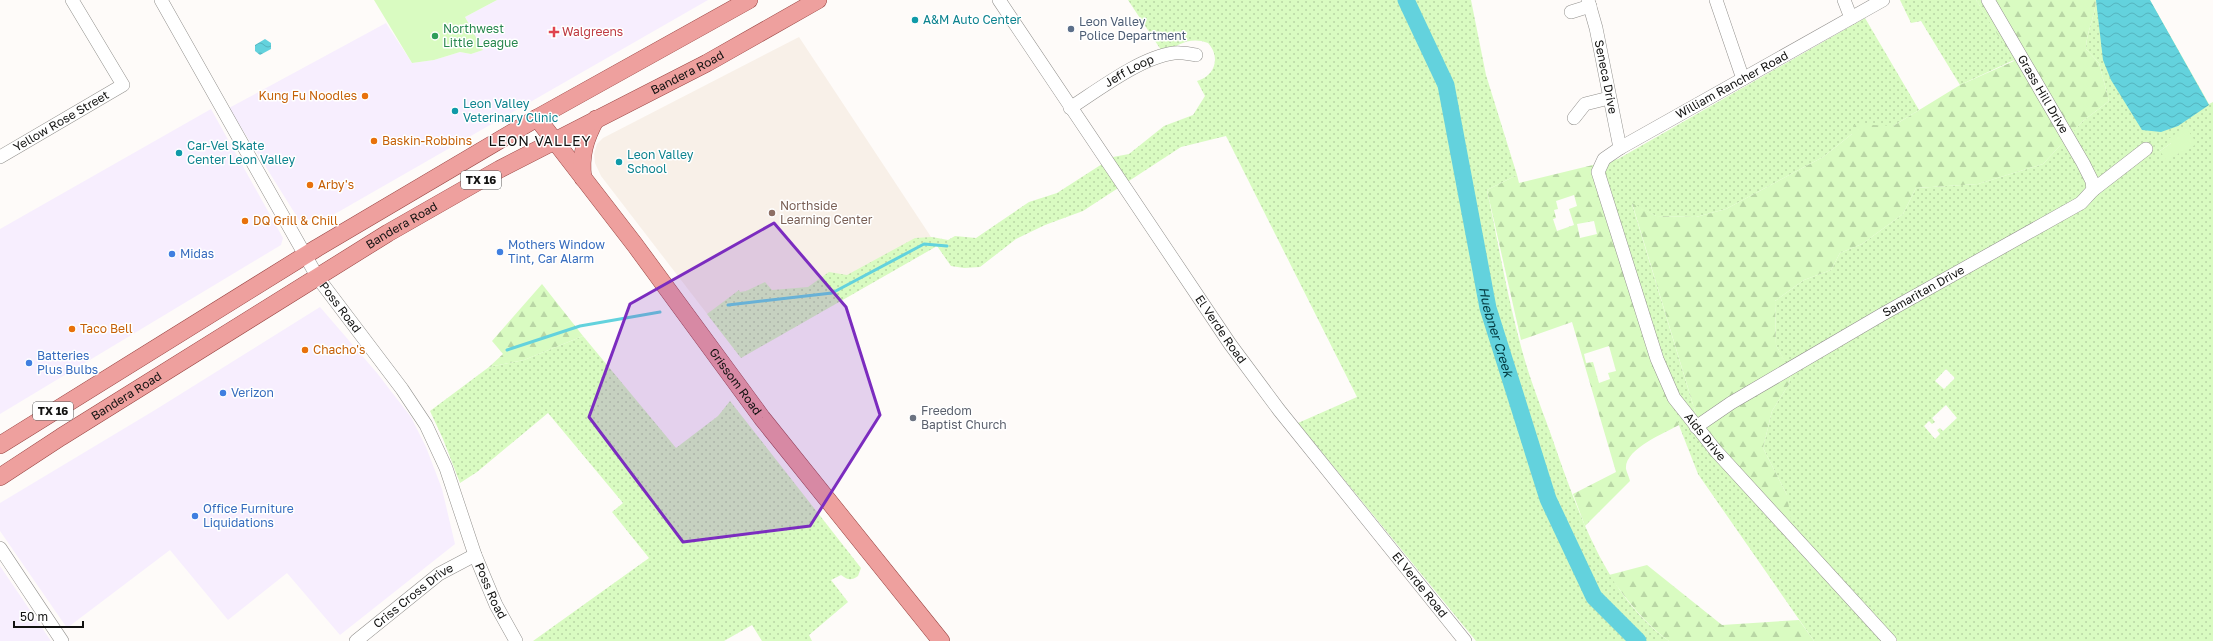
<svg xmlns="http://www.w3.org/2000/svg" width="2213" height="641" font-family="'Golos Text',sans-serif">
<defs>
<pattern id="grass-dots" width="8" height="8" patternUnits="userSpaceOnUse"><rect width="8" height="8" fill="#d9fbc1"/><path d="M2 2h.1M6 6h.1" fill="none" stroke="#b9d6a5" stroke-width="1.8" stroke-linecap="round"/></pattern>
<pattern id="forest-firs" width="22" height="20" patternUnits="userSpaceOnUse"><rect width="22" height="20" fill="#d9fbc1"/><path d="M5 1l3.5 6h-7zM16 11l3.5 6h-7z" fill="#b9d6a5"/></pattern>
<pattern id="water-waves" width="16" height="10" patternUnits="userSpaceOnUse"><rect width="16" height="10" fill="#63d2dd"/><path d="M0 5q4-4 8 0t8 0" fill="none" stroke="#55b3bd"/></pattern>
</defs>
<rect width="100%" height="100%" fill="#fefbf9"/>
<path fill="#f7eefe" d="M497 0H708L326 219 299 220 229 108 386 23 412 63 434 60 460 52 471 54 483 50 465 17Z
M211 109 283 238 281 245 0 414V229Z
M320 307 377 373 411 417 426 447 442 489 455 544 340 635 287 573 228 620 170 550 67 628 0 531V503L155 410Z
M0 566 51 641H0Z"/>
<path fill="#f8f0e8" d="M799 37 937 246 741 358 601 176 595 163 594 154 597 144 603 138Z"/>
<path fill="url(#grass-dots)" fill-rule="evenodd" d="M1128 0H1471L1486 75 1517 175 1487 190C1499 247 1509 307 1526 364 1535 394 1548 424 1558 455 1581 520 1610 600 1669 641H1476L1298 423 1357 397 1226 136 1181 147 1083 211 1045 225 1016 239 980 267 964 268 951 266 937 246 741 358 707 314 739 290 740 292 746 291 765 282 772 290 808 287 829 272 847 275 915 238 932 237 948 240 955 236 976 238 1029 202 1057 193 1113 157 1129 154 1164 126 1193 115 1205 96 1197 81C1215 76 1221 57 1208 43 1190 36 1178 45 1163 53Z
M1900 0H1976L2014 60 1960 85 1921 21 1911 23Z
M2096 0H2150L2209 104 2213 102V641H1814L1698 474 1673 410 1597 164 1618 159 1865 18 1919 110 1893 126 1852 134 1823 157 1726 209 1696 217 1656 216 1632 204 1708 454 1787 495 1763 448 1772 411 1789 384 1791 373 1776 345 1775 301 1804 280 1831 270 1840 253 1862 244 1903 214 1916 188 1978 184 2043 164 2083 121 2109 101 2099 63 2086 49C2086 33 2095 17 2096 0ZM2171 143 2178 155 2177 153 2160 151ZM1946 369 1955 378 1944 389 1935 381ZM1946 405 1957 418 1943 431 1940 428 1937 430 1940 434 1935 439 1924 426 1929 421 1932 424 1935 422 1932 418Z
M583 336 676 448 718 416 730 401 861 568 858 576C851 581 848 580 841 575L831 580 848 602 809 635 812 641H762L752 625 724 641H533L649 558 612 512 623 503 548 413 477 472 460 483 443 439 430 411 489 367 524 360Z"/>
<path fill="url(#forest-firs)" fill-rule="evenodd" d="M1976 0H2096C2095 17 2086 33 2086 49L2099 63 2109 101 2083 121 2043 164 1978 184 1916 188 1903 214 1862 244 1840 253 1831 270 1804 280 1775 301 1776 345 1791 372 1789 384 1772 411 1763 448 1787 495 1795 545 1746 489 1708 454 1632 203 1656 216 1696 217 1726 209 1823 157 1852 134 1854 124 1893 126 1960 85 2014 61Z
M1597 164 1679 425C1665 433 1624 449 1626 469 1627 473 1629 477 1630 481L1585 526 1573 494 1616 472 1572 322 1521 340 1487 190 1517 175 1519 183ZM1574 195 1577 206 1569 209 1574 225 1557 231 1553 219 1556 218 1554 210 1558 209 1556 201ZM1594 221 1597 234 1580 238 1577 224ZM1609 346 1616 371 1608 373 1610 379 1599 383 1593 362 1586 363 1584 354Z
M542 284 583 336 524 360 489 367 503 354 492 341Z
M1647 565 1722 625 1799 620 1814 641H1669C1645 624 1626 599 1609 575Z"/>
<path fill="#d9fbc1" d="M374 0H497L465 17 483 50 471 54 460 52 434 60 412 63Z
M2186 127 2197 144 2166 160 2160 151 2171 143 2168 139Z"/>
<path fill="url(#water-waves)" d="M2096 0H2150L2209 105 2178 126 2161 132 2142 130 2111 80 2103 60Z
M265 39 271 43V49L260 55 255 51V45Z"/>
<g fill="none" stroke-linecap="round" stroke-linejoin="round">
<path stroke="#63d2dd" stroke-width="3" d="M728 305 832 293 924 244 947 246
M507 350 580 326 660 312"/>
<path stroke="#63d2dd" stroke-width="17" id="s1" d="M1406 0 1446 85 1488 308 1548 499 1594 597 1638 641"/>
<g stroke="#92908d" stroke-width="14">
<g id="minor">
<path id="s2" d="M161 0 318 278 402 389 426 425 446 468 475 555 496 605 516 641"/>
<path id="s3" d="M999 0 1230 344 1279 410 1465 641"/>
<path id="s4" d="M1588 0 1596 28 1620 148"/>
<path d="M1716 0 1743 79"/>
<path d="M1844 0 1851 18"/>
<path id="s5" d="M1883 0 1620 148 1604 159 1598 172 1657 359 1674 398 1716 451 1890 641"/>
<path id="s6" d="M1988 0 2083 163 2092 181 2093 190"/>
<path d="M1571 12 1590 6"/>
<path id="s7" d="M1070 108C1098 90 1141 57 1174 53 1181 52 1189 54 1196 55"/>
<path d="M1574 118 1585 104 1609 98"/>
<path id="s8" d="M0 157 123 85 72 0"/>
<path id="s9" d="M1696 427 1731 403 1883 314 2081 203 2093 190 2146 149"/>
<path d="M0 548 62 641"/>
<path id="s10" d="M356 641 439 574 475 555"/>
</g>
</g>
<g stroke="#9a4543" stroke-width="18">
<g id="major">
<path id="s11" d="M537 118 635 245 762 418 941 641"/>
<path d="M583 178C580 156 585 139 596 119"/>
<path d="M0 445 317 248 537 118 749 0"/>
<path id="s12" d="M0 477 61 437 388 233 500 169 707 63 818 0"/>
</g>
</g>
<use href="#minor" stroke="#fff" stroke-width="13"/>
<use href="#major" stroke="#eea09e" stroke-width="17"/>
</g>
<path fill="#7b2cbf" fill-opacity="0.2" stroke="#7b2cbf" stroke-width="3" stroke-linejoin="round" d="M774 223 846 307 880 415 810 526 683 542 589 417 630 304Z"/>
<g fill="#0f9aa8" stroke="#fff" stroke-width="1.5">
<circle cx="915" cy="20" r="4"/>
<circle cx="455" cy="111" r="4"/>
<circle cx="179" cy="153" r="4"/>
<circle cx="619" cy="162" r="4"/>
</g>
<circle fill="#5c6f8a" stroke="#fff" stroke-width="1.5" cx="1071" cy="29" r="4"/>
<path fill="#e0444e" stroke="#fff" stroke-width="1.5" d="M552 26h4v4h4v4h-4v4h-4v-4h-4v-4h4z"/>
<circle fill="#2e9e5b" stroke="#fff" stroke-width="1.5" cx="435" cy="36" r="4"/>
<g fill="#e8710a" stroke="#fff" stroke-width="1.5">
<circle cx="365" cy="96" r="4"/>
<circle cx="374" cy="141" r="4"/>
<circle cx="310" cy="185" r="4"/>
<circle cx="245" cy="221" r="4"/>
<circle cx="72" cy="329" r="4"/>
<circle cx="305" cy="350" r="4"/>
</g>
<circle fill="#8d6e63" stroke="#fff" stroke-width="1.5" cx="772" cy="213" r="4"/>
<g fill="#3f7fe0" stroke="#fff" stroke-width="1.5">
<circle cx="500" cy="252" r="4"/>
<circle cx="172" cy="254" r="4"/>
<circle cx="29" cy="363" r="4"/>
<circle cx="223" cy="393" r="4"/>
<circle cx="195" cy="516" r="4"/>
</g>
<circle fill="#6b7280" stroke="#fff" stroke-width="1.5" cx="913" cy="418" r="4"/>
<g text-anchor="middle" stroke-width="3" stroke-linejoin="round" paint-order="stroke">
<g fill="#fff" stroke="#585858" stroke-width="1">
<rect x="461" y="171" width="40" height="18" rx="3"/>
<rect x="33" y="402" width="40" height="18" rx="3"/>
</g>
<g font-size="11" font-weight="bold" fill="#111110">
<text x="481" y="184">TX 16</text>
<text x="53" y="415">TX 16</text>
</g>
<g font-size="12" fill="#0d838f" stroke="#fff" text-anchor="start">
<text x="923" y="24">A&amp;M Auto Center</text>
<text x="463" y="108">Leon Valley<tspan x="463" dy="14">Veterinary Clinic</tspan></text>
<text x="187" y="150">Car-Vel Skate<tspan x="187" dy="14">Center Leon Valley</tspan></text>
<text x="627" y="159">Leon Valley<tspan x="627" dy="14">School</tspan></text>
</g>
<g font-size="12" fill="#4e5e75" stroke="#fff" text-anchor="start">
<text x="1079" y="26">Leon Valley<tspan x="1079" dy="14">Police Department</tspan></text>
</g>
<g font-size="12" fill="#27864d" stroke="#fff" text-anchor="start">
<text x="443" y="33">Northwest<tspan x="443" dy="14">Little League</tspan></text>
</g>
<g font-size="12" fill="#be3a42" stroke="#fff" text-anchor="start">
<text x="562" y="36">Walgreens</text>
</g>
<g font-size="12" fill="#111110" stroke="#fff">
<text dy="4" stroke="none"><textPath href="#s12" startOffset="798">Bandera Road</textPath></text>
<text dy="4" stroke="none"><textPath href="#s7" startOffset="70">Jeff Loop</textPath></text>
<text dy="4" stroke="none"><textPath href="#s4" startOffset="79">Seneca Drive</textPath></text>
<text transform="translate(1732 85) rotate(-29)" y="4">William Rancher Road</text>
<text dy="4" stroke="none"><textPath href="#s6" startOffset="109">Grass Hill Drive</textPath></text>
<text dy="4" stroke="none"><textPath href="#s8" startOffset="71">Yellow Rose Street</textPath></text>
<text dy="4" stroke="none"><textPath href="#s12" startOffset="474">Bandera Road</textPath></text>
<text dy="4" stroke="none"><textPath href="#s9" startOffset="265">Samaritan Drive</textPath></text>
<text dy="4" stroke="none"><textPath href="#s2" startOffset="356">Poss Road</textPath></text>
<text dy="4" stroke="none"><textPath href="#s3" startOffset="397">El Verde Road</textPath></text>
<text dy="4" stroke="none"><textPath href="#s11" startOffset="330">Grissom Road</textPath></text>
<text dy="4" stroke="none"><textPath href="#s12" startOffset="150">Bandera Road</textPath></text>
<text dy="4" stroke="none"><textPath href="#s5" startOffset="624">Aids Drive</textPath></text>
<text dy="4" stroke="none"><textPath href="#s3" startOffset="721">El Verde Road</textPath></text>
<text dy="4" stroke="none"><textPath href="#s2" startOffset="680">Poss Road</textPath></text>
<text dy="4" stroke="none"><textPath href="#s10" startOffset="73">Criss Cross Drive</textPath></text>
</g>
<g font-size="12" fill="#c56008" stroke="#fff" text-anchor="start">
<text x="357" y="100" text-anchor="end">Kung Fu Noodles</text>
<text x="382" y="145">Baskin-Robbins</text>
<text x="318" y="189">Arby's</text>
<text x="253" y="225">DQ Grill &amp; Chill</text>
<text x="80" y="333">Taco Bell</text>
<text x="313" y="354">Chacho's</text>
</g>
<g font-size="12" fill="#785e54" stroke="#fff" text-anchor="start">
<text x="780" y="210">Northside<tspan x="780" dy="14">Learning Center</tspan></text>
</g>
<g font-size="12" fill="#366cbe" stroke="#fff" text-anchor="start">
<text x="508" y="249">Mothers Window<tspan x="508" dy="14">Tint, Car Alarm</tspan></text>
<text x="180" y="258">Midas</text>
<text x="37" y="360">Batteries<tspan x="37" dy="14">Plus Bulbs</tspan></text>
<text x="231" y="397">Verizon</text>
<text x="203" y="513">Office Furniture<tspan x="203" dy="14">Liquidations</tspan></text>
</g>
<g font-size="12" fill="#5b616d" stroke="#fff" text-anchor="start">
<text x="921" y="415">Freedom<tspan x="921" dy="14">Baptist Church</tspan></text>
</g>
<g font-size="13" font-style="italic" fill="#02393e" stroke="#fff">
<text dy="5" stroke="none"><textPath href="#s1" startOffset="346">Huebner Creek</textPath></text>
</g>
<g font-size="14" letter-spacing="1" fill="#111110" stroke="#fff">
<text x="540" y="146">LEON VALLEY</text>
</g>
</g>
<path d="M14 621v6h69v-6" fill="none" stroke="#111110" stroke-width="2"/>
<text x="20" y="621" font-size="12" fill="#111110" stroke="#ffffff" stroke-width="3" paint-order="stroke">50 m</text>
</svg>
